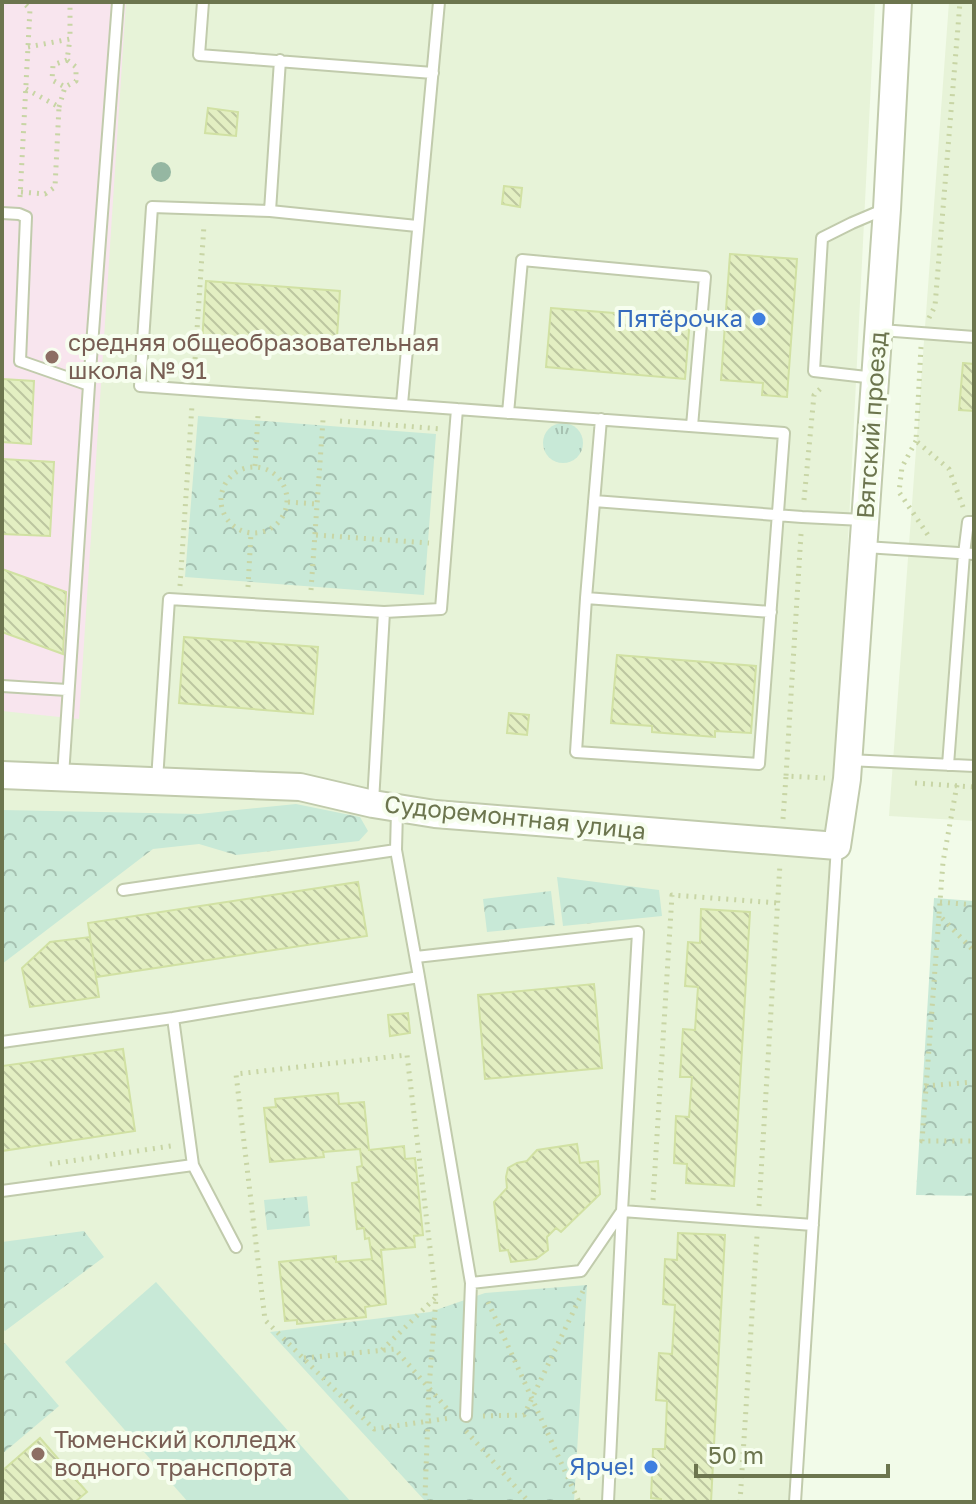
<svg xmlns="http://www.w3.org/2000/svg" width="976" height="1504" font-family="'Golos Text',sans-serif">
<defs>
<pattern id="grass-tufts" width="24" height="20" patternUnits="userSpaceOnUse" patternTransform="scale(2)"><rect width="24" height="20" fill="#c8e9d7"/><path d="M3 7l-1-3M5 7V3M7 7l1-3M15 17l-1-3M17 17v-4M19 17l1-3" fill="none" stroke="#a6c1b1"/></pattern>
<pattern id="forest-crowns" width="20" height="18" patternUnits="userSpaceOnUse" patternTransform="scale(2)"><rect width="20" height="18" fill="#c8e9d7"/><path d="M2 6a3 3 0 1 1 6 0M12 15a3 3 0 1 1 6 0" fill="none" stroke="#a6c1b1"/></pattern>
<pattern id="building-back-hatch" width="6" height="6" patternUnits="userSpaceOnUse" patternTransform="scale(2)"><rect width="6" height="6" fill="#e3efc2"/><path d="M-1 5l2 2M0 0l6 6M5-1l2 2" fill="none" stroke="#bcc6a0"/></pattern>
</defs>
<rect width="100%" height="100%" fill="#f2fbe9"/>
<path fill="#e7f3d8" d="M2 2H875L800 1502H2Z
M949 2H974V821L889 816Z"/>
<path fill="#f8e5ee" d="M2 2H126L79 719 2 711Z"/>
<path fill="url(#grass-tufts)" d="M543 443a20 20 0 1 1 40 0a20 20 0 1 1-40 0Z"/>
<path fill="url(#forest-crowns)" d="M198 416 436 434 424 595 185 577Z
M296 804 360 817 368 831 359 841 236 855 199 844 153 849 2 964V810L199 814Z
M557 877 659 890 662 916 563 926Z
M551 891 555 925 487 932 483 899Z
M934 898 974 901V1196L916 1195Z
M307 1196 310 1226 267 1230 264 1200Z
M84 1231 104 1257 5 1331 2 1328V1242Z
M587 1285 574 1502H426L270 1332 430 1312 485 1293Z
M5 1343 59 1406 2 1454V1346Z"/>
<path fill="#c8e9d7" d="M156 1282 351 1502H188L65 1362Z"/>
<path fill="url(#building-back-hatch)" stroke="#d1e1a3" stroke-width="2" d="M208 108 238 112 236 136 205 133Z
M504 186 522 188 520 207 502 204Z
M730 254 797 259 787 397 762 395 763 383 721 380Z
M206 281 340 291 336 353 202 343Z
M551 308 690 319 685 379 546 367Z
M963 363 974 364V411L959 410Z
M2 379 34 381 31 444 2 442Z
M2 459 54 462 50 536 2 534Z
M2 569 66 592 63 654 2 632Z
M184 637 318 647 313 714 179 703Z
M617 655 756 666 751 733 715 731V737L652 732V726L611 723Z
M509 713 529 715 527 735 507 733Z
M358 882 367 936 96 977 88 923Z
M701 909 750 912 734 1186 686 1183 687 1164 674 1163 676 1116 689 1117 692 1077H680L683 1029 695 1030 698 987 685 986 688 942 700 943Z
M90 937 99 997 30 1007 22 968 50 942Z
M594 984 602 1068 485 1079 478 995Z
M408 1013 410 1033 390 1036 388 1015Z
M123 1049 135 1131 2 1151V1066Z
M338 1093 339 1104 364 1102 369 1150 404 1146 405 1159 415 1158 423 1235 414 1236 415 1247 381 1250 386 1304 365 1307 366 1317 297 1324V1320L285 1321 279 1262 336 1256V1262L372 1259 369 1238 365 1239 364 1228 357 1229 352 1183 359 1182 357 1167 362 1166 360 1149 323 1152 324 1157 270 1162 264 1108 276 1107 275 1099Z
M577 1144 580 1163 598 1161 600 1194 561 1232 556 1228 547 1237 548 1250 536 1259 511 1262 508 1250 500 1251 494 1202 507 1188 506 1177 508 1168 517 1163 527 1161 537 1150Z
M678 1233 725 1235 711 1502H661V1499L651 1498 653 1449H665L667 1401 656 1400 659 1353 672 1354 675 1305 663 1304 665 1259 677 1260Z
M40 1438 87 1492 75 1502H2V1471Z"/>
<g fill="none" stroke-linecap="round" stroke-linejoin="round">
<g stroke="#c1cbac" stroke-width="14">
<path id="service" d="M203 2 199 55 433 73
M270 211 280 60
M2 213 19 214 26 217 20 361 89 385 63 776
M881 330 974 337
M875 378 814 371 822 238 852 223 885 209
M89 385 118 2
M402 404 439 2
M457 409 784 433 759 764 576 752 586 598 771 612
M508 413 522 260 705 277 692 426
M594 501 802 517 863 520
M865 547 974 554
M586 598 601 419
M384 612 441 609 457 409 140 386 152 207 270 211 417 226
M2 686 67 690
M848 760 974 766
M948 765 964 554 968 522H974
M157 780 169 599 384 612 373 802
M123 890 396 850
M416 957 638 932 622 1211 581 1271 471 1283
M419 977 471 1283 466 1416
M173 1018 193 1165 236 1247
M2 1042 173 1018 419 977 396 850 397 810
M2 1191 193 1165
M608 1502 622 1211 813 1225
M795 1502 837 846"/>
</g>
<g stroke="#c1cbac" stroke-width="30">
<path id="tertiary" d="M2 775 300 787 373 804 435 814 837 846 847 779 887 209 898 2"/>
</g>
<path stroke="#c8d5a5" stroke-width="5" stroke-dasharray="2 6" stroke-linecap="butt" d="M28 47 70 39V2
M67 60 53 65 52 80 65 87 76 81V67L67 60 70 39
M59 107 65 87
M21 192 45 194 55 187 59 107 26 89
M20 197 30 9 23 2
M929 318 935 306 960 2
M921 347 916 441 949 469 963 507
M194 375 204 225
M340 421 442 429
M916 441 902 467 899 492 928 535
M255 466 258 415
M221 500a33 33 0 1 1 66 0a33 33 0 1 1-66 0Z
M804 500 814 395 820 389
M288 502 317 504
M801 534 786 776 825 778
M316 535 429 543
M180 586 192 405
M248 587 251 533
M311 590 323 420
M915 783 974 787
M957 785 943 862 939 915 974 951
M783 819 786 776
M940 902 974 905
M939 916 922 1141H974
M925 1086 974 1082
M50 1164 171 1146V1142
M653 1200 672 895 778 903
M759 1206 780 864
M488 1302 579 1502
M382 1350 435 1298
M304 1358 395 1349 449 1411
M483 1416 524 1415 585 1287
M466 1431 529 1502
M429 1502 425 1497 429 1388 436 1298 407 1055 236 1074 265 1320 374 1429 450 1418
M740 1502 757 1236"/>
<use href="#service" stroke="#fff" stroke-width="10"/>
<use href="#tertiary" stroke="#fff" stroke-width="26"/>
</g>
<circle fill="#95b7a2" cx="161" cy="172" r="10"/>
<g fill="#3f7fe0" stroke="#f7feef" stroke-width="3">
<circle cx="759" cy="319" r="8"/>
<circle cx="651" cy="1467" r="8"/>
</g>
<g fill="#8d6e63" stroke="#f7feef" stroke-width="3">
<circle cx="52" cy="357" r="8"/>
<circle cx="38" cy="1454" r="8"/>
</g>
<g text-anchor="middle" stroke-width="8" stroke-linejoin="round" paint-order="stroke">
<g font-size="24" fill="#366cbe" stroke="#f7feef" text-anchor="end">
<text x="743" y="327">Пятёрочка</text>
<text x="635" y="1475">Ярче!</text>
</g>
<g font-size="24" fill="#785e54" stroke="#f7feef" text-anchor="start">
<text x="68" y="351">средняя общеобразовательная<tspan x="68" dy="28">школа № 91</tspan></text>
<text x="54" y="1448">Тюменский колледж<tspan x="54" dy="28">водного транспорта</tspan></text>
</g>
<g font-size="24" fill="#6c754e" stroke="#f7feef">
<text transform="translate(872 425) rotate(-86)" y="8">Вятский проезд</text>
<text transform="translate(515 818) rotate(6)" y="8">Судоремонтная улица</text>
</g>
</g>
<rect width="976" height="1504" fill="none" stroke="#6c754e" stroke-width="8"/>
<path d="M696 1464v12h192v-12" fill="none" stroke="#6c754e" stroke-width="4"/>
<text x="708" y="1464" font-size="24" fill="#6c754e" stroke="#f7feef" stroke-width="6" paint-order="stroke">50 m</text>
</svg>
